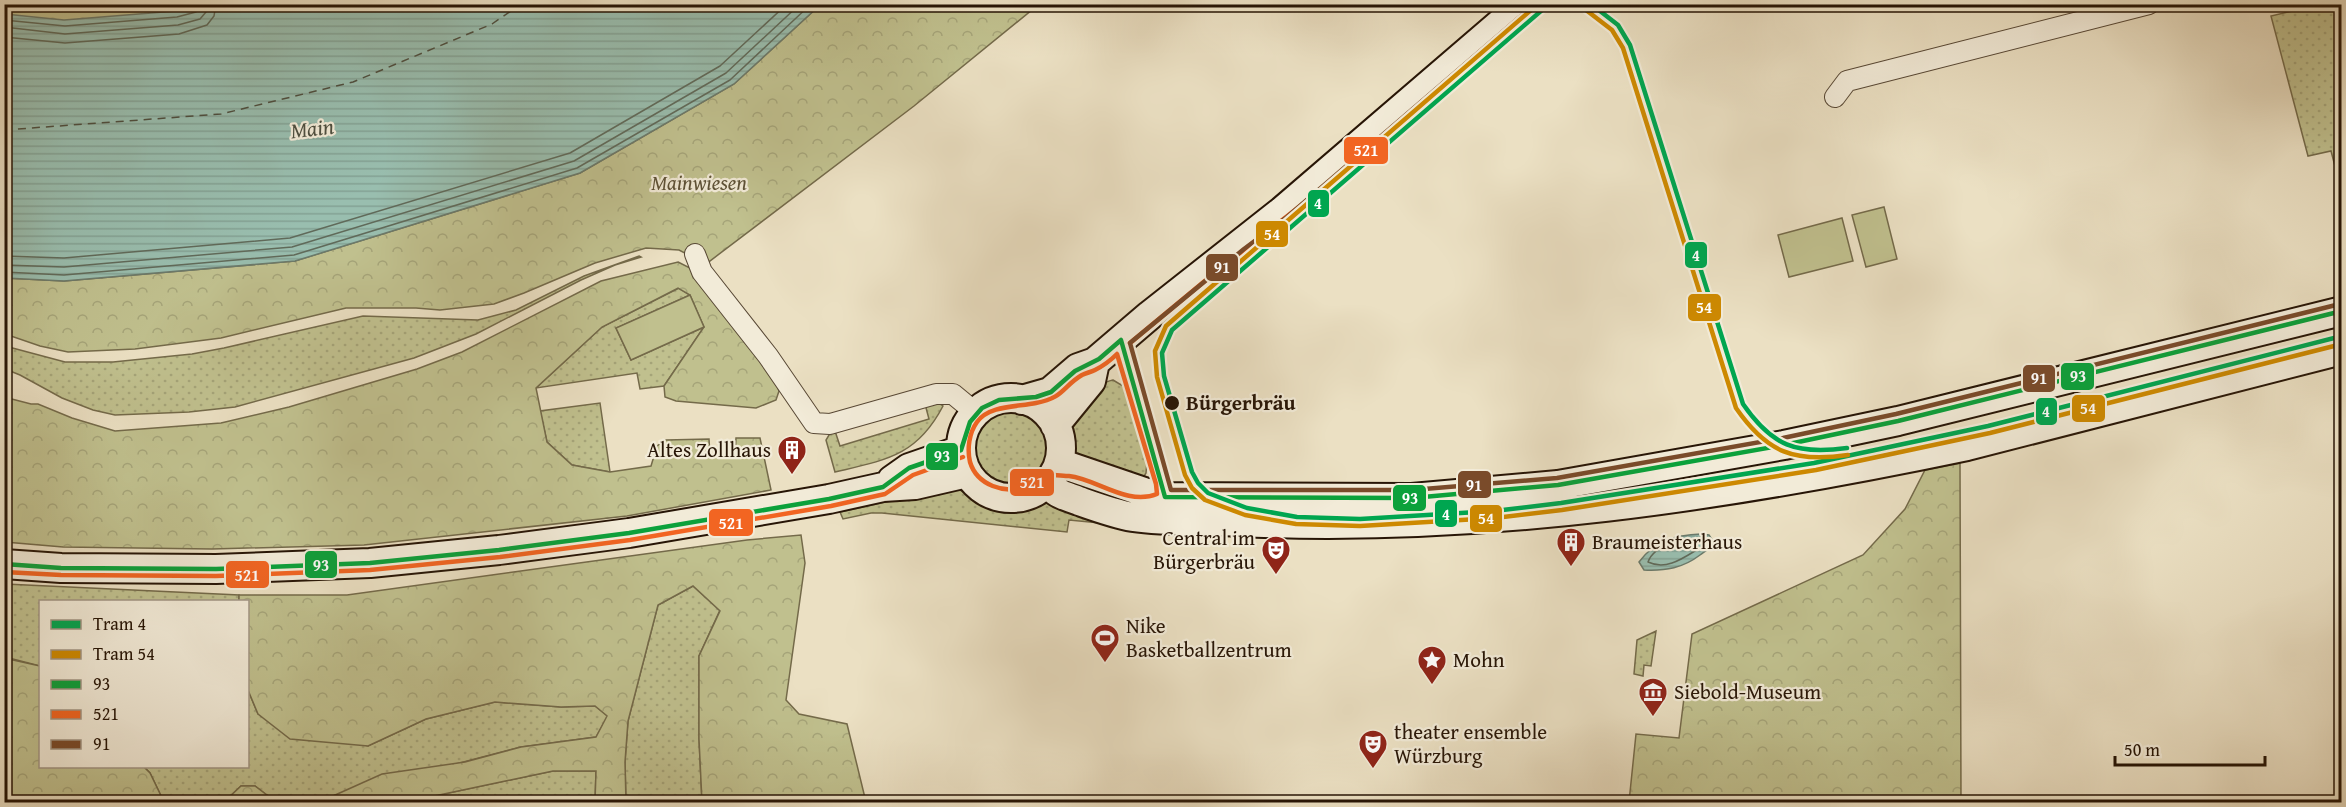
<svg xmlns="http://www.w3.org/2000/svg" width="2346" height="807" font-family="'Gentium Book Plus',serif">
<defs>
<pattern id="grass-dots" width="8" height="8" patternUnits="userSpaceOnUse" patternTransform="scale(1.5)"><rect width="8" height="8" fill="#c0c08e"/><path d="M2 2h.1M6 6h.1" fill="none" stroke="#a5a479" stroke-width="1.8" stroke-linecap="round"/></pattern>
<pattern id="forest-crowns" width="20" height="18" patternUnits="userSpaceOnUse" patternTransform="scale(1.5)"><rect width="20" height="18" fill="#c0c08e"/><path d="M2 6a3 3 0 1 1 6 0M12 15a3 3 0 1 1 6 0" fill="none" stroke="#a5a479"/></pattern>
<pattern id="water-rules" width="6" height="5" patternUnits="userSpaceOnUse" patternTransform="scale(1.5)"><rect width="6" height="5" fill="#99beaf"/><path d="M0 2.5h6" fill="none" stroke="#84a295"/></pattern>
</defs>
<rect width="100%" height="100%" fill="#ebe0c3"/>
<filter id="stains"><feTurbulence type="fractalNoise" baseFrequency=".00333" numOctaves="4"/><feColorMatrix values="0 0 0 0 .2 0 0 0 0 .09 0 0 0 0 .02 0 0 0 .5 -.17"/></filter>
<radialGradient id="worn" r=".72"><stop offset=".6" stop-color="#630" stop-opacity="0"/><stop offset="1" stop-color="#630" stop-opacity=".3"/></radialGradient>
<path fill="url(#grass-dots)" stroke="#746a4a" stroke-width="1.5" d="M2317 5H2341V189L2331 151 2308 156 2271 16Z
M639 256 641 257 615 265 581 280 476 334 414 358 235 407 189 412 115 415 93 410 62 398 20 375 5 369V346L65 362H113L192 354 224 348 363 316 478 320 516 310 584 276Z
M679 288 690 295 616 328 631 360 704 327 664 386 640 389 637 373 536 388 602 327Z
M1113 380 1123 386 1126 393 1147 461 1146 473 1143 478 1080 460C1061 434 1073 417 1091 397 1097 389 1102 382 1113 380Z
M937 402 943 406C917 456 886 460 835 472L826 440 829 435 835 431 840 446 929 419 925 404Z
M600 403 610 472 572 465 547 442 540 411Z
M969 449a41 41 0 1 1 82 0a41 41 0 1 1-82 0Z
M945 489H958L996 509 1017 510 1050 502 1100 523 1069 520 1067 532 882 513H871L843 519 840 512Z
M5 584 239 595V602H40V666L5 657Z
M693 586 720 610 699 656V739L702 802H626L625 762 628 721 658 605Z
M1656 631 1651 666 1644 665 1643 676 1634 674 1637 640Z
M248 690 258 714 368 746 426 719 495 702 561 707 595 706 608 716 596 737 521 747 333 796 325 802H276L255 786H241L224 802H164L150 773 144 767 248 766Z
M553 771H596L595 802H406Z"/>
<path fill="url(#forest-crowns)" stroke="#746a4a" stroke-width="1.5" d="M5 5H221L178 18 86 24 5 15Z
M820 5H1038L914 106 706 264 679 250 646 248 595 263 524 293 494 304 440 310 416 308H346L221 338 135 349 68 352 40 346 5 334 4 278 64 281 295 261 580 173 734 84Z
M678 262 692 269 775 380 779 391 776 400 756 408 676 401 665 397 664 386 704 327 690 295 678 288 602 327 536 388 547 442 572 465 610 472 651 466 657 446 666 440 709 439 710 456H735L736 438H760L771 490 627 516 364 545 212 549 63 547 5 542 4 397 31 404H38L72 418 115 431 221 423 289 407 417 369 462 352 601 281Z
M1960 463 1961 802H1629L1636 734 1679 738 1692 634 1863 555 1905 509 1925 470Z
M801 535 805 563 786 700 799 714 847 724 866 802H702L699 739V656L720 611 693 586 658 605 628 721 625 762 626 802H595L596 771H553L406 802H325L333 796 382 774 465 762 521 747 596 737 607 716 595 706 561 707 495 702 426 719 368 746 290 739 258 714 248 690V602L239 601V595H347L747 540Z
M4 658 40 666V766L144 767 150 773 164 802H5Z
M241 786H255L276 802H224Z"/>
<path fill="#c0c08e" stroke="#746a4a" stroke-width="1.5" d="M1884 207 1897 259 1866 267 1852 215Z
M1842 218 1853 261 1789 277 1778 235Z
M690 295 704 327 631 360 616 328Z"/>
<path fill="url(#water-rules)" stroke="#6b7a6b" stroke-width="1.5" d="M204 5V4L820 5 734 84 580 173 295 261 64 281 5 278V14L64 20 176 11Z
M1701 534 1709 535 1713 541C1710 549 1707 550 1700 555 1683 568 1666 571 1644 570L1639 562C1655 540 1676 535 1701 534Z"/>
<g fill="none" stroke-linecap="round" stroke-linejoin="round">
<path stroke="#606a5a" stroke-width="1.5" d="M4 20 65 26 177 17 196 12 199 4
M4 27 65 34 178 25 200 19 206 12 207 4
M4 37 65 43 179 34 207 25 214 16 216 4
M4 256 64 258 290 238 570 153 720 66 787 4
M4 265 64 267 292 247 574 161 726 73 800 4
M4 272 64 275 294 255 577 168 730 80 811 4
M1701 540 1705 541V545C1688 554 1669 572 1648 562 1655 543 1683 541 1701 540Z"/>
<path stroke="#4f5041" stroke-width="1.5" stroke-dasharray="8 6" stroke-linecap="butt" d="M4 130 221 114 353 82 492 24 521 4"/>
<g stroke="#584835" stroke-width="22">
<path id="street" d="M1835 97 1847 81 2149 4
M695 254 702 272 768 356 814 423 830 424 936 394H953L976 413"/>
</g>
<g stroke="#271506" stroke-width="32">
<path id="secondary" d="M961 448a50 50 0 1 1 100 0a50 50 0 1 1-100 0Z
M1022 400 1050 392 1078 368 1095 362 1150 315 1282 211 1523 4
M1055 425 1091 381 1095 362
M1059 463 1144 492 1165 497 1412 498 1558 485 1784 445 1898 421 2342 311
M892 480 909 468 961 450
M1048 482C1052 485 1053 490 1057 492 1063 496 1072 498 1079 501 1096 507 1115 514 1133 517 1167 522 1206 520 1241 522 1486 533 1728 496 1967 446L2342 350
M4 564 61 568 216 569 370 563 499 550 629 533 829 499 883 487 915 485 967 473"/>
</g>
<use href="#street" stroke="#f2ebd8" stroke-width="20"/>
<use href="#secondary" stroke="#f2ebd8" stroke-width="28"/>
<g stroke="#f2ebd8" stroke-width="9">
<path id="bus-1" d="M4 564 61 568 216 569 370 563 499 550 629 533 829 499 883 487 909 468 961 450 970 422 982 408 999 400 1036 397 1051 392 1075 371 1099 359 1121 340 1165 497 1412 498 1558 485 1784 445 1898 421 2342 311"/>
</g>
<g stroke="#f2ebd8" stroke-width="9">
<path id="bus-2" d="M1130 343 1212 275 1318 192 1528 10
M1117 354 1156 484 1157 494C1127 506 1097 479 1069 476 1064 476 1049 474 1046 475 1039 476 1033 483 1026 486 1005 495 977 485 970 462 967 449 969 433 977 422 989 405 1018 407 1036 403 1064 398 1063 386 1082 375 1086 373 1091 372 1095 370 1103 366 1111 360 1117 354Z
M4 572 61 575 216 576 370 570 500 557 630 540 831 506 885 494 913 475 963 457"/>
</g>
<g stroke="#f2ebd8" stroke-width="9">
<path id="bus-3" d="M1528 10 1287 217 1244 249 1130 343 1171 490H1412L1557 478 1783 438 1896 414 2340 304"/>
</g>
<use href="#bus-1" stroke="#0ba13b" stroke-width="4.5"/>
<use href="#bus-2" stroke="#f26522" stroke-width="4.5"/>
<use href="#bus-3" stroke="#7a4b2a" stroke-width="4.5"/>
<g stroke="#f2ebd8" stroke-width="9">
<path id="tram-1" d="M1549 4 1172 330 1162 353 1164 376 1192 472 1198 483 1208 493 1247 508 1297 517 1360 519 1494 511 1561 503 1814 463 1988 426 2342 336
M1591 4 1618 25 1630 45 1743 404C1772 446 1796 455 1847 448"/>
</g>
<g stroke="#f2ebd8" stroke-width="9">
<path id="tram-2" d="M1538 4 1166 326 1155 351 1157 377 1185 475 1192 488 1205 500 1245 515 1296 524 1360 526 1495 518 1562 510 1816 470 1990 433 2342 344
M1586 10 1612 30 1623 48 1736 408C1767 453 1795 463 1848 455"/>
</g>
<use href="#tram-1" stroke="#00a650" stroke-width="4.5"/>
<use href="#tram-2" stroke="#cd8901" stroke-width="4.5"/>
</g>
<defs>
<g id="building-pin" transform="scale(1.5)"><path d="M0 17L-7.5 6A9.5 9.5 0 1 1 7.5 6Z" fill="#8f2418" stroke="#f2ebd8"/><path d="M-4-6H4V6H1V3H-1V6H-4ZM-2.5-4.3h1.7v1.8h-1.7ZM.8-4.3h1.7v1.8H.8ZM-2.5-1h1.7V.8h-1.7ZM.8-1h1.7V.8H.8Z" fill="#fff"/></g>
<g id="theatre-pin" transform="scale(1.5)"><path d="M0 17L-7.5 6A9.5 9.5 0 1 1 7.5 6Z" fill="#8f2418" stroke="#f2ebd8"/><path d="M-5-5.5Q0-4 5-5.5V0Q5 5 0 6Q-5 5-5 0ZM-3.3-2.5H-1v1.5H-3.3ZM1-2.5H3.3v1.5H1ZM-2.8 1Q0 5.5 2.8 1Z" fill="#fff"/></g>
<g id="stadium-pin" transform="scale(1.5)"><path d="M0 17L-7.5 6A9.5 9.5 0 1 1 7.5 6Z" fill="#8f2418" stroke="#f2ebd8"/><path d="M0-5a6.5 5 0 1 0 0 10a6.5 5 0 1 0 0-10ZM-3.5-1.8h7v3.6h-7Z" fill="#fff"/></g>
<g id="sight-pin" transform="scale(1.5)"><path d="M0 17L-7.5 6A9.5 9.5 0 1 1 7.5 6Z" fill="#8f2418" stroke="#f2ebd8"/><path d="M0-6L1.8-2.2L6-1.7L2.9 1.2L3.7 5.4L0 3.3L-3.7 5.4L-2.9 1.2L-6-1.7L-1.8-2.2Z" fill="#fff"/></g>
<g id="museum-pin" transform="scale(1.5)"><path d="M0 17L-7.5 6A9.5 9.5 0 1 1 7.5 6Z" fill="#8f2418" stroke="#f2ebd8"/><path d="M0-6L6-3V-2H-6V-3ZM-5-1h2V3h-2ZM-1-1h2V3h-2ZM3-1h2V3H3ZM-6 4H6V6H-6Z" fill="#fff"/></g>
</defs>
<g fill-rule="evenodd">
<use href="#building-pin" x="792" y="450"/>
<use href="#building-pin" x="1571" y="542"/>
<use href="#theatre-pin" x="1276" y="550"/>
<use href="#stadium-pin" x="1105" y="638"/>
<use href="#sight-pin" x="1432" y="660"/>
<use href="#museum-pin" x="1653" y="692"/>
<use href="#theatre-pin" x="1373" y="744"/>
</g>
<circle fill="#271506" stroke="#f2ebd8" stroke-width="2" cx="1172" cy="403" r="8"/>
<g text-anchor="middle" stroke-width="4.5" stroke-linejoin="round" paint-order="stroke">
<g font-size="21" font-style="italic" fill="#5d5136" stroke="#f2ebd8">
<text x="699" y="190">Mainwiesen</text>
</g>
<g font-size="21" font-weight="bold" fill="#271506" stroke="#f2ebd8" text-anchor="start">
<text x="1186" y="410">Bürgerbräu</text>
</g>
<g font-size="21" fill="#271506" stroke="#f2ebd8" text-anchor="start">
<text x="771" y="457" text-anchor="end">Altes Zollhaus</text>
<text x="1255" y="545" text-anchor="end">Central im<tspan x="1255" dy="24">Bürgerbräu</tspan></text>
<text x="1592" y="549">Braumeisterhaus</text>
<text x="1126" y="633">Nike<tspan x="1126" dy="24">Basketballzentrum</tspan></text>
<text x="1453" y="667">Mohn</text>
<text x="1674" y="699">Siebold-Museum</text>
<text x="1394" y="739">theater ensemble<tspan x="1394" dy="24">Würzburg</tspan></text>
</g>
<g font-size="22" font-style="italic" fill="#4f5041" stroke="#f2ebd8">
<text transform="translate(312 128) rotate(-7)" y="8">Main</text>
</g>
</g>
<g stroke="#f2ebd8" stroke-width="2">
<rect x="1343" y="136" width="46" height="29" rx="6" fill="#f26522"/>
<rect x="1307" y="189" width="23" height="29" rx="6" fill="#00a650"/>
<rect x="1255" y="220" width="34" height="28" rx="6" fill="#cd8901"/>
<rect x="1684" y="241" width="24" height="28" rx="6" fill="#00a650"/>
<rect x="1205" y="253" width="34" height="29" rx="6" fill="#7a4b2a"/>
<rect x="1687" y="293" width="35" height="29" rx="6" fill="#cd8901"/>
<rect x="2060" y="362" width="35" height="29" rx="6" fill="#0ba13b"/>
<rect x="2022" y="364" width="34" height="29" rx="6" fill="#7a4b2a"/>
<rect x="2071" y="394" width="35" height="29" rx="6" fill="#cd8901"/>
<rect x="2035" y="397" width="23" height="29" rx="6" fill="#00a650"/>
<rect x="925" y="442" width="34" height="29" rx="6" fill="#0ba13b"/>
<rect x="1009" y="468" width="46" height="29" rx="6" fill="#f26522"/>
<rect x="1457" y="470" width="35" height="29" rx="6" fill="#7a4b2a"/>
<rect x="1392" y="484" width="35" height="28" rx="6" fill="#0ba13b"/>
<rect x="1434" y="499" width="24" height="29" rx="6" fill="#00a650"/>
<rect x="1469" y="504" width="34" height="29" rx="6" fill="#cd8901"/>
<rect x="708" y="508" width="46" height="29" rx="6" fill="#f26522"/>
<rect x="304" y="550" width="34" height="29" rx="6" fill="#0ba13b"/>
<rect x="225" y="560" width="45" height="29" rx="6" fill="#f26522"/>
</g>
<g font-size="16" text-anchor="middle" font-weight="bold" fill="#fff">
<text x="1366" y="156">521</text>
<text x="1318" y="209">4</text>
<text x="1272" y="240">54</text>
<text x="1696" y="261">4</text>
<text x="1222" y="273">91</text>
<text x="1704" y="313">54</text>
<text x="2078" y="382">93</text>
<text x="2039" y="384">91</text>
<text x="2088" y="414">54</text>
<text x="2046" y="417">4</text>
<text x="942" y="462">93</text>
<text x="1032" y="488">521</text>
<text x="1474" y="491">91</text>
<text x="1410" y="504">93</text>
<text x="1446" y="520">4</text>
<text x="1486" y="524">54</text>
<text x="731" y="529">521</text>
<text x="321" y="571">93</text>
<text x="247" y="581">521</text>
</g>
<rect width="2346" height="807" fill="none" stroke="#ebe0c3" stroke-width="24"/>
<rect x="6" y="6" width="2334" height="795" fill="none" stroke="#271506" stroke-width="3"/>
<rect x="12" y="12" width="2322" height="783" fill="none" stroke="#271506" stroke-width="1.5"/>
<rect x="39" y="600" width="210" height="168" fill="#f2ebd8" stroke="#a19584" stroke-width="1.5"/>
<rect x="51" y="620" width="30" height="9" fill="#00a650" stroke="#a19584" stroke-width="1.5"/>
<text x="93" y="630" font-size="18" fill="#271506">Tram 4</text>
<rect x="51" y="650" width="30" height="9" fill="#cd8901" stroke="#a19584" stroke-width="1.5"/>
<text x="93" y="660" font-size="18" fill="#271506">Tram 54</text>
<rect x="51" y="680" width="30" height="9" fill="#0ba13b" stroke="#a19584" stroke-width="1.5"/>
<text x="93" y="690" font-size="18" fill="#271506">93</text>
<rect x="51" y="710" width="30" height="9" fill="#f26522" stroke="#a19584" stroke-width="1.5"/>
<text x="93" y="720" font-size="18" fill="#271506">521</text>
<rect x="51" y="740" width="30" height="9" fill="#7a4b2a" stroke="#a19584" stroke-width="1.5"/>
<text x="93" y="750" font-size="18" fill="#271506">91</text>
<path d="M2115 756v9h150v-9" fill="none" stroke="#271506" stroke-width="3"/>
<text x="2124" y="756" font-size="18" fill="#271506" stroke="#f2ebd8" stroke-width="4.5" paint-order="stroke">50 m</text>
<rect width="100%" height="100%" filter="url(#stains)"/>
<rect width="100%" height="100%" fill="url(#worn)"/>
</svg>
